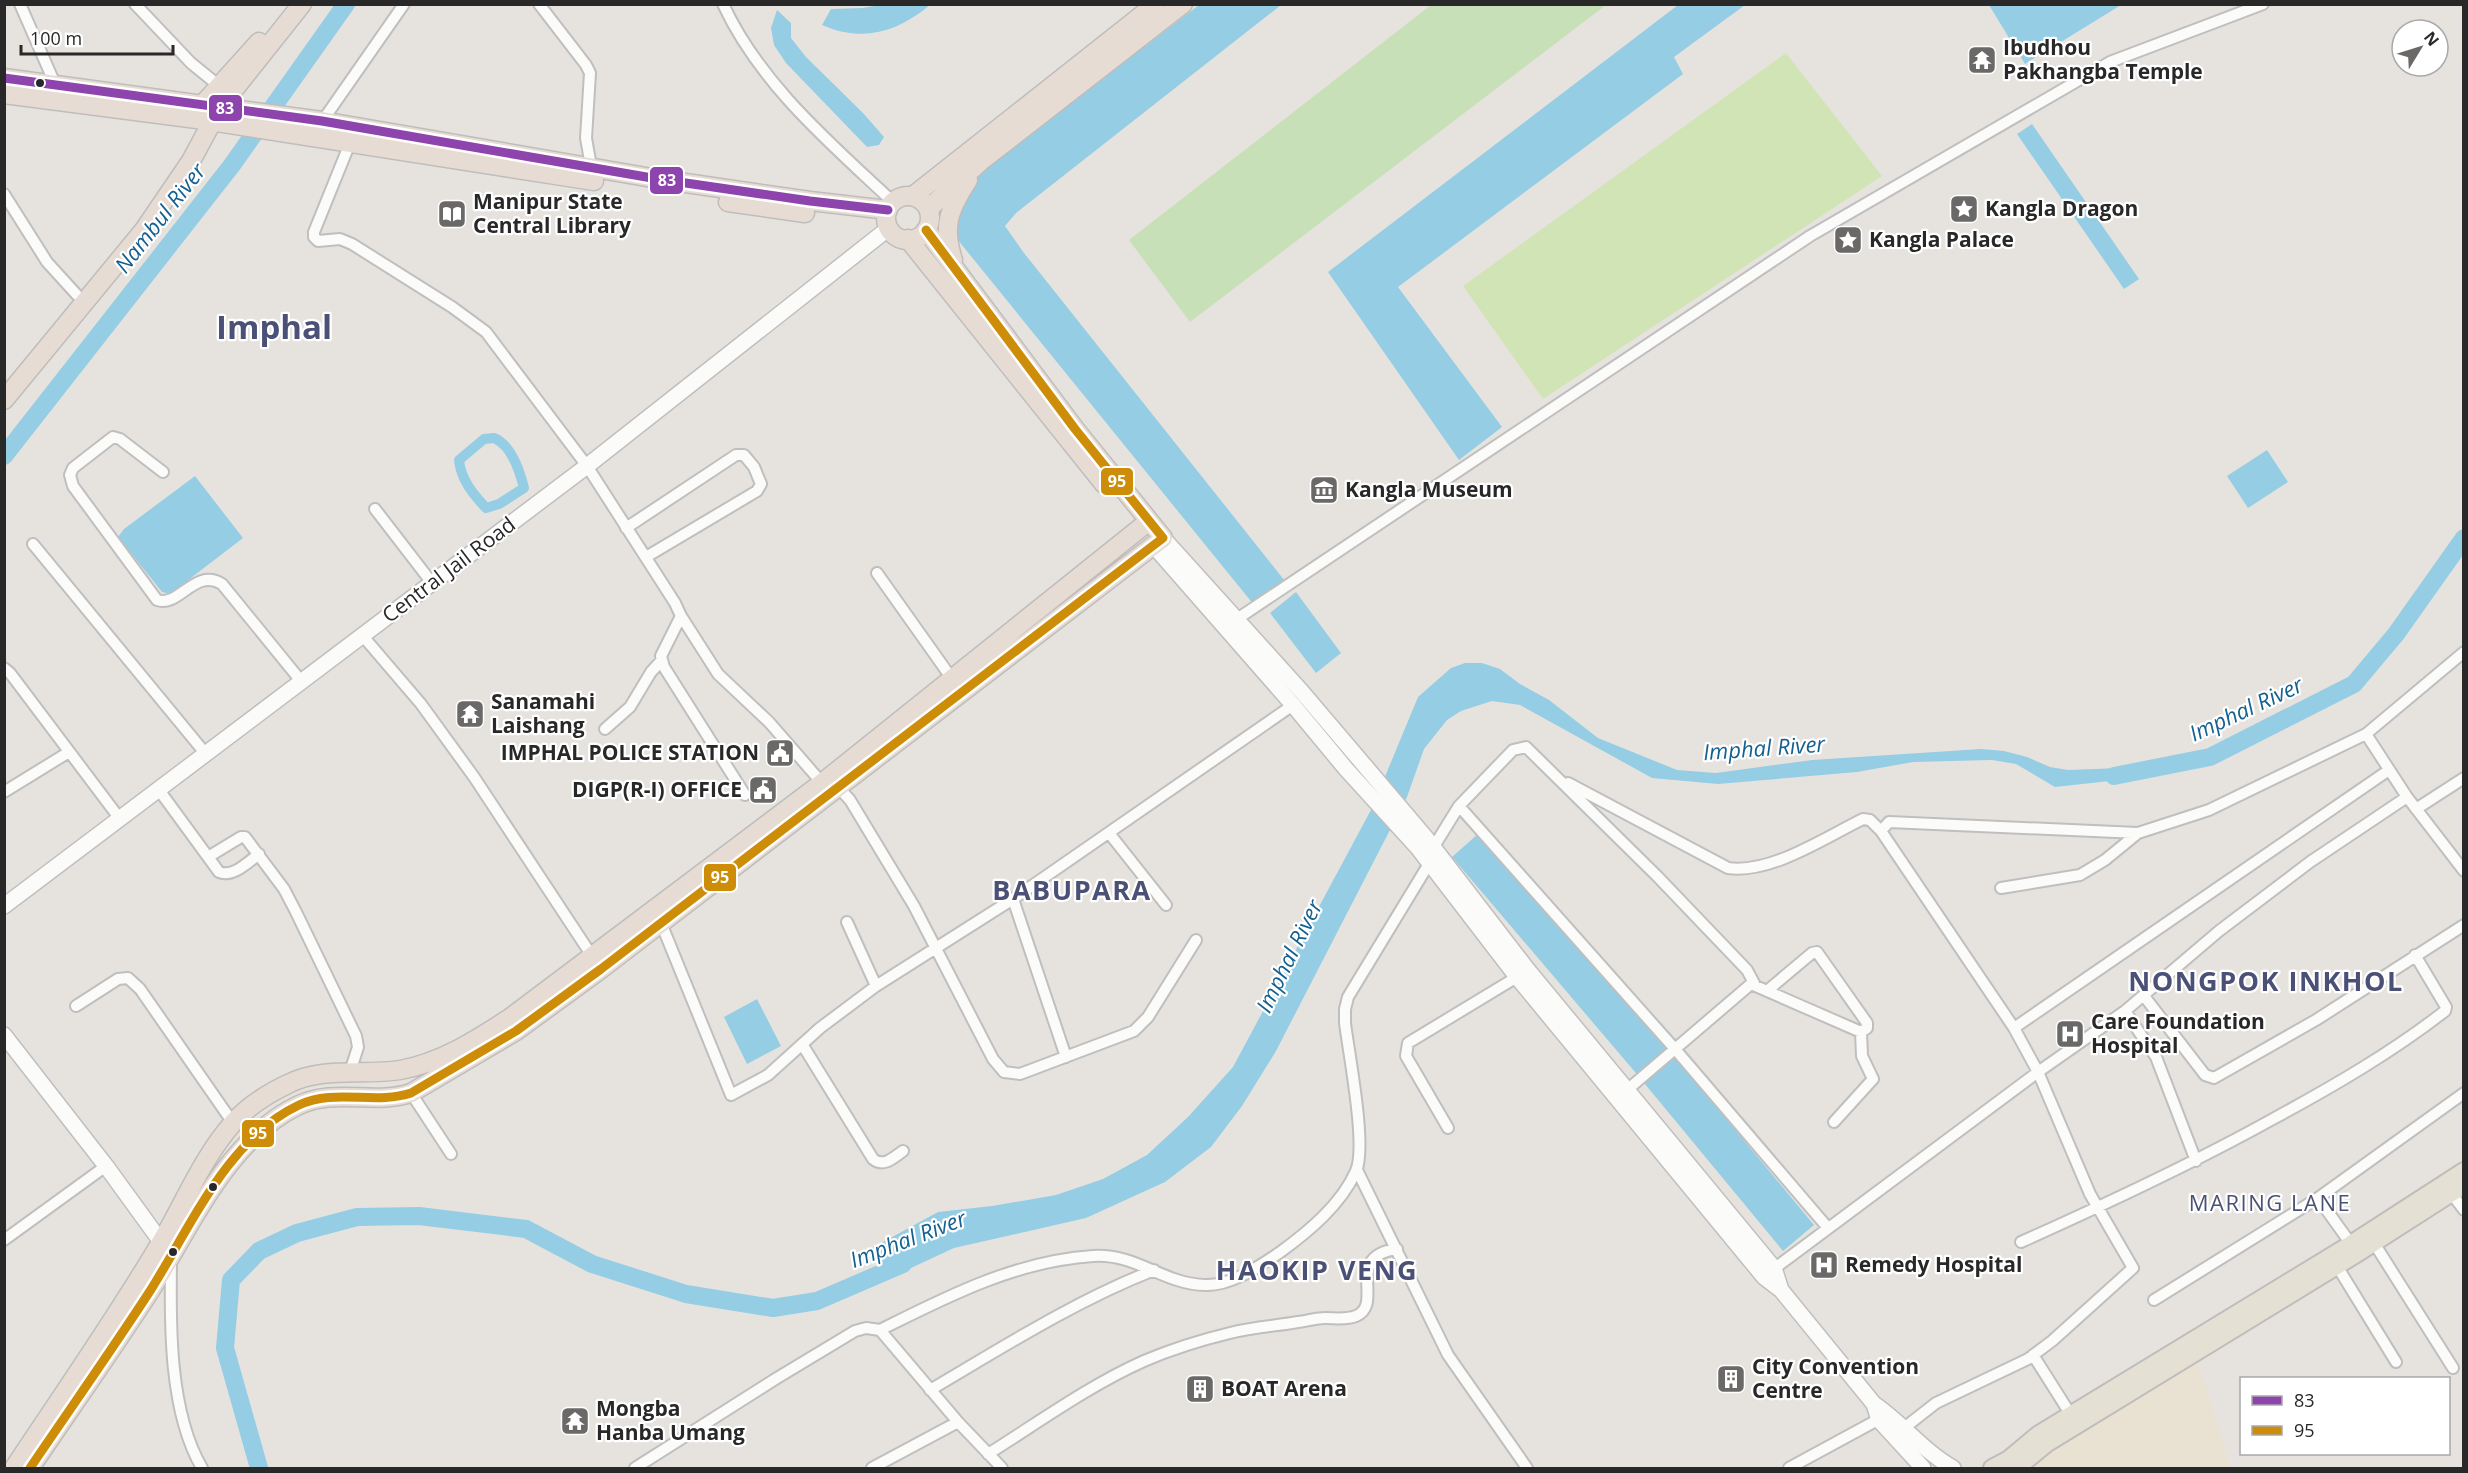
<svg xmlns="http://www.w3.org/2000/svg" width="2468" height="1473" font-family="'Open Sans',sans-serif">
<rect width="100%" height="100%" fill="#e6e3de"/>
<path fill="#e9e2d3" d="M2195 1353 2231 1468H2017Z"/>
<path fill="#c7e0b8" d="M1431 5H1606L1190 322 1129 240Z"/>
<path fill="#d1e4b6" d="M1786 53 1882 176 1543 399 1463 286Z"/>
<path fill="#95cde5" d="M880 5H930C897 32 863 43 822 25L831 9 863 8Z
M1199 5H1281L1016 213 1005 226 1024 253 1285 581 1254 605 953 234 956 208 977 175Z
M1678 5H1745L1674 57 1683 74 1398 287 1502 427 1459 460 1328 272Z
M1989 5H2121L2025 64Z
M777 10 791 23V38L806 57 863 113 884 137 879 145 867 147 786 63 774 45 771 28Z
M2032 124 2139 279 2124 289 2017 134Z
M2267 450 2288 482 2248 508 2227 476Z
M195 476 243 538 170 594 162 592 118 537 124 529Z
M1296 592 1341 653 1316 673 1270 613Z
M1465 663H1482L1500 669 1520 684 1549 700 1598 738 1677 770 1716 773 1812 760 1981 749 2004 751 2027 757 2050 767 2068 770 2147 767 2119 780 2055 787 2016 764 1992 760 1913 762 1857 772 1718 784 1652 778 1520 705 1492 701 1461 711 1447 720 1424 749 1407 797 1276 1051 1242 1106 1211 1147 1165 1182 1086 1218 954 1248 883 1281 872 1248 938 1212 992 1206 1056 1195 1103 1179 1147 1155 1188 1117 1233 1067 1372 808 1418 697 1451 668Z
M1479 833 1665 1045 1814 1225 1783 1251 1635 1072 1452 857Z
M757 999 781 1046 747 1064 724 1017Z"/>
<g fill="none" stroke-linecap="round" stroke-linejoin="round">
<path stroke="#95cde5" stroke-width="10" d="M494 438C512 445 520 472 524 488L499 504 486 508C473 494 461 480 459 460L484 439Z"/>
<path stroke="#95cde5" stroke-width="18" d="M4 456 232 165 346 4
M2114 776 2210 757 2354 684 2396 634 2464 538
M259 1468 225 1348 231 1280 259 1251 297 1233 357 1217 419 1216 526 1229 592 1264 686 1294 773 1308 817 1301 903 1264"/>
<g stroke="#c0bfbf" stroke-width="14">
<path id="street" d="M20 4 55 84
M135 4 191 63 223 89
M539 4 586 65 590 73 586 138 592 172
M723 4C760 84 830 143 893 202
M321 123 404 4
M350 143 314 232V237L318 241 340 239 352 244 452 307 486 332 587 466 675 603 681 616 661 656 664 667 745 795
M4 194 47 262 77 295
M163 472 120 439 113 437 73 468 70 475 73 486 157 600C179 608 195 567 222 584L301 681
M375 509 432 583
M626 528 736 455H744L754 467 761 484 757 491 646 557
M33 544 205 753
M877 573 955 683
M681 616 718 674 769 722 822 783 838 787 850 800 914 906 993 1059 1004 1072 1020 1074 1134 1031 1148 1017 1196 940
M1237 619 1810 236 2110 62 2263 4
M362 635 421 704 474 777 594 959
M2464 652 2366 734 2407 797 2464 871
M4 668 10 673 120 819
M605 729 630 707 651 672 662 660
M1568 783 1728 868C1771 874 1824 838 1863 819L1870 820 1881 831
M159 790 219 872C233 878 248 862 259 854
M4 792 69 752
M2416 809 2464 778
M1109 833 1166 905
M208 857 241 837H245L284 889 296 912 356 1036 358 1047 350 1072
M2001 888 2080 875 2105 860 2138 833
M1013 899 1066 1057
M847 922 876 986
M661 923 731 1095 768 1075 820 1028 876 986 1013 899 1293 705
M1754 983 1747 970 1657 876 1526 747 1513 750 1459 806 1675 1049 1828 1228
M2144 996 2205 1075 2214 1078 2316 1020 2464 925
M76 1006 118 979 128 978 140 989 233 1123
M2125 1011 2156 1057 2196 1161
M2014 1028 2389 770
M802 1044 873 1159C884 1168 894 1157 903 1151
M1627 1090 1751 984 1861 1032 1867 1028V1023L1817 952 1812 953 1768 990
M411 1093 451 1154
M1834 1122 1873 1079 1862 1056 1861 1032
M1448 1128 1406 1056 1408 1043 1517 977
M1357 1170 1448 1355 1527 1468
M2451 1193 2464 1210
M2318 1198 2351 1244
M4 1240 106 1166
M2021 1242C2106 1204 2190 1165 2271 1120 2332 1087 2391 1053 2445 1011L2446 1007 2415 955
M2374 1243 2453 1368
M171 1261C170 1324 169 1412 202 1468
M2337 1266 2396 1362
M1771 1271 2038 1072 2125 1011 2219 931 2310 862 2407 797
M2154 1300 2318 1198 2464 1093
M880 1330C948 1296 1016 1261 1093 1256 1136 1253 1163 1284 1205 1285 1231 1286 1258 1267 1279 1253 1308 1232 1341 1205 1356 1171 1367 1146 1349 1055 1345 1023V1009L1348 997 1430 862 1433 848 1459 806
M2033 1355 2071 1415
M930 1390C1003 1347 1075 1301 1154 1270
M1904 1428 1936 1403 2028 1359 2052 1341 2133 1268 2090 1194 2038 1072 2014 1028 1881 831 1889 822 2138 833 2209 810 2366 734
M988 1454C1039 1422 1090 1385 1144 1361 1172 1349 1201 1340 1230 1333 1253 1327 1275 1326 1298 1322 1307 1321 1316 1318 1325 1318 1335 1318 1346 1320 1356 1316 1385 1304 1343 1256 1397 1249
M635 1468 777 1378 855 1331 866 1328 880 1330 958 1422 1002 1468
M872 1468 958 1422
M1789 1468 1883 1417"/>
</g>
<g stroke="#c0bfbf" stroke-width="18">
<path id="secondary" d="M1163 538 1302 692 1427 839 1527 969 1774 1268 1781 1290
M1154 546 1293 705 1346 769 1418 848 1517 977 1764 1277 1781 1290 1874 1404C1902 1423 1923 1451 1953 1468
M4 906 587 466 889 228
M4 1035 106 1166 167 1250
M1874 1404 1879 1420 1923 1468"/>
</g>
<g stroke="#bfbdbc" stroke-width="20">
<path id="primary" d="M1992 1468 2009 1459 2039 1434 2351 1244 2464 1171
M2017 1468 2046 1444 2358 1253 2464 1185"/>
</g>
<g stroke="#bfbdbc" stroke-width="21">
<path id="highway" d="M4 78 322 121 658 179 810 201 888 210
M4 94 197 119 594 181
M204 103 259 42
M913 196 1156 4
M886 218a22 22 0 1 1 44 0a22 22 0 1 1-44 0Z
M728 202 805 213
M928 209 981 161 1183 4
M908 239 1104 484
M953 260C942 226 949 209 968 180
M4 400 144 230 191 161 220 107 302 4
M14 1468C63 1394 115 1320 160 1244 184 1204 202 1158 233 1123 247 1107 269 1093 288 1084 323 1066 363 1076 400 1070 441 1063 476 1040 510 1018L822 783 1149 521
M30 1468C70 1409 111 1351 150 1291 190 1228 228 1138 299 1105 334 1088 375 1105 411 1093L516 1031 601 969 1163 538 1075 429 926 230"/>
</g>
<use href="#street" stroke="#fbfbfa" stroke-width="10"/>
<use href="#secondary" stroke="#fbfbfa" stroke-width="15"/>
<use href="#primary" stroke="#e4e1d4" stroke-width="16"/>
<use href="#highway" stroke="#e7dcd3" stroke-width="18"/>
<g stroke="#fff" stroke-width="14">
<path id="bus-1" d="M4 78 322 121 658 179 810 201 888 210"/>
</g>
<g stroke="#fff" stroke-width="14">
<path id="bus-2" d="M30 1468C70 1409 111 1351 150 1291 190 1228 228 1138 299 1105 334 1088 375 1105 411 1093L516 1031 601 969 1163 538 1075 429 926 230"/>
</g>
<use href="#bus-1" stroke="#8e44ad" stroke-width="9"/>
<use href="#bus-2" stroke="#ce8d08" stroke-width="9"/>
</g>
<defs>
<g id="temple-square" transform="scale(1.5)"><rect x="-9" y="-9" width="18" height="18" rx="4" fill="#6a6968" stroke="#fff"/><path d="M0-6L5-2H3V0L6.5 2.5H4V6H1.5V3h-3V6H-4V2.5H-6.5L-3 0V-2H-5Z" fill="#fff"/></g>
<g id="sight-square" transform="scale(1.5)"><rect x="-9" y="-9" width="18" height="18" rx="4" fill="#6a6968" stroke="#fff"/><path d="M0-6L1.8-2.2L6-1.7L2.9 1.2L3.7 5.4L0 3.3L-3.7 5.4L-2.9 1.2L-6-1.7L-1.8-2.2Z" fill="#fff"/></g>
<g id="library-square" transform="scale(1.5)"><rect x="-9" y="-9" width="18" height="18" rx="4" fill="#6a6968" stroke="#fff"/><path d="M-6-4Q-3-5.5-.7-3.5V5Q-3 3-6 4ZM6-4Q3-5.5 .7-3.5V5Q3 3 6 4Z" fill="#fff"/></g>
<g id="museum-square" transform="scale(1.5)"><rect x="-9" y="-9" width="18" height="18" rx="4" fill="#6a6968" stroke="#fff"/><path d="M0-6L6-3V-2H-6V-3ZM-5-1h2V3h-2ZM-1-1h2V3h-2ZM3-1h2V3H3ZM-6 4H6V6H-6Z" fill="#fff"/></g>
<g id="civic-square" transform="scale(1.5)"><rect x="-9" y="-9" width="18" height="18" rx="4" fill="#6a6968" stroke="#fff"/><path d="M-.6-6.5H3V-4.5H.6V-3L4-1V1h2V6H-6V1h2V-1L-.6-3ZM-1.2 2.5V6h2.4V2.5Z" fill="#fff"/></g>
<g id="hospital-square" transform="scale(1.5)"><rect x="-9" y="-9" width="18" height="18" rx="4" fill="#6a6968" stroke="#fff"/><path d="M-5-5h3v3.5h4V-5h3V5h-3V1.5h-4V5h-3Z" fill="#fff"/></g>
<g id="building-square" transform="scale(1.5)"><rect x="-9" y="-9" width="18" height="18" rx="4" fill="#6a6968" stroke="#fff"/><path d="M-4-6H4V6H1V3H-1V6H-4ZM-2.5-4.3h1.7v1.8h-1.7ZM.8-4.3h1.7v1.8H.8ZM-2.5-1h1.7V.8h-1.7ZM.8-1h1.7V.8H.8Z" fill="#fff"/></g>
</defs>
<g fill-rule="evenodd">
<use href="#temple-square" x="1982" y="60"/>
<use href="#sight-square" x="1964" y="209"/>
<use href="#library-square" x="452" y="214"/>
<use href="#sight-square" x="1848" y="240"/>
<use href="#museum-square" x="1324" y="490"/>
<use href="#temple-square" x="470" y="714"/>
<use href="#civic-square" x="780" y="753"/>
<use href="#civic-square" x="763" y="790"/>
<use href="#hospital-square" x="2070" y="1034"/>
<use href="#hospital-square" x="1824" y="1265"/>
<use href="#building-square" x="1731" y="1379"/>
<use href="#building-square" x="1200" y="1389"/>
<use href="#temple-square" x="575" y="1421"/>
</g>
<g fill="#282828" stroke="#fff" stroke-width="2">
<circle cx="40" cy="83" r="5"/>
<circle cx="213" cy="1187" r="5"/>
<circle cx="173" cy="1252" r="5"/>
</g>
<g text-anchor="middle" stroke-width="4.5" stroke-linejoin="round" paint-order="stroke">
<g font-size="21" font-weight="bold" fill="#282828" stroke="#fff" text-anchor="start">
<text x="2003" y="55">Ibudhou<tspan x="2003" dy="24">Pakhangba Temple</tspan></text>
<text x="473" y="209">Manipur State<tspan x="473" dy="24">Central Library</tspan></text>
<text x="1985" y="216">Kangla Dragon</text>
<text x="1869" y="247">Kangla Palace</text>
<text x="1345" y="497">Kangla Museum</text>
<text x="491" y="709">Sanamahi<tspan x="491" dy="24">Laishang</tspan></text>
<text x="759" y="760" text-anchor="end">IMPHAL POLICE STATION</text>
<text x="742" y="797" text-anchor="end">DIGP(R-I) OFFICE</text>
<text x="2091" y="1029">Care Foundation<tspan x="2091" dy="24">Hospital</tspan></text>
<text x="1845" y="1272">Remedy Hospital</text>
<text x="1752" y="1374">City Convention<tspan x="1752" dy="24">Centre</tspan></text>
<text x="1221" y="1396">BOAT Arena</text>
<text x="596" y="1416">Mongba<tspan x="596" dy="24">Hanba Umang</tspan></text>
</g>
<g font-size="21" fill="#282828" stroke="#fff">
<text transform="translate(449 570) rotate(-37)" y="7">Central Jail Road</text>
</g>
<g font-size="22" font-style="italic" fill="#146191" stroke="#fff">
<text transform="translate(160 218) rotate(-52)" y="8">Nambul River</text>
<text transform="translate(2246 709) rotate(-25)" y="8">Imphal River</text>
<text transform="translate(1764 748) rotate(-4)" y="8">Imphal River</text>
<text transform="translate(1289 956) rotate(-64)" y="8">Imphal River</text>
<text transform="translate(908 1239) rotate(-21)" y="8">Imphal River</text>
</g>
<g font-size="22" letter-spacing="1.5" fill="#4b5176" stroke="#fff">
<text x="2270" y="1211">MARING LANE</text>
</g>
<g font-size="27" font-weight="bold" letter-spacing="1.5" fill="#4b5176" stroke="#fff">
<text x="1072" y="900">BABUPARA</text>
<text x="2266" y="991">NONGPOK INKHOL</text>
<text x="1317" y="1280">HAOKIP VENG</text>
</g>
<g font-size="33" font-weight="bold" fill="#4b5176" stroke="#fff">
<text x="274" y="339">Imphal</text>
</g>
</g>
<g stroke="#fff" stroke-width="2">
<rect x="208" y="94" width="35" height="28" rx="6" fill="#8e44ad"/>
<rect x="649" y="166" width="35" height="29" rx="6" fill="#8e44ad"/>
<rect x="1100" y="467" width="34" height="29" rx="6" fill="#ce8d08"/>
<rect x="703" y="863" width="34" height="29" rx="6" fill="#ce8d08"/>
<rect x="241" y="1119" width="34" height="29" rx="6" fill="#ce8d08"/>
</g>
<g font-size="16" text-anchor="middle" font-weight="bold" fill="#fff">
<text x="225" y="114">83</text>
<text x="667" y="186">83</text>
<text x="1117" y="487">95</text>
<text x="720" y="883">95</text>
<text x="258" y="1139">95</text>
</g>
<rect width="2468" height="1473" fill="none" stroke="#282828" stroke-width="12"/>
<rect x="2240" y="1377" width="210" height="78" fill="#ffffff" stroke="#a9a9a9" stroke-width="1.5"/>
<rect x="2252" y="1396" width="30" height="9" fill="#8e44ad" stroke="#a9a9a9" stroke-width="1.5"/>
<text x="2294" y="1407" font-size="18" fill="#282828">83</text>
<rect x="2252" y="1426" width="30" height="9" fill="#ce8d08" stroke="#a9a9a9" stroke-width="1.5"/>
<text x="2294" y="1437" font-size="18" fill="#282828">95</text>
<g transform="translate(2420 48) rotate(52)"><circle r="28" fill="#ffffff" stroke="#a9a9a9" stroke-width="1.5"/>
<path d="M0-4.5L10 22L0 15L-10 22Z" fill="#6a6968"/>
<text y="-9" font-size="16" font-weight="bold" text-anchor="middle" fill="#282828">N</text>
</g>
<path d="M21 45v9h152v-9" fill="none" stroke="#282828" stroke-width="3"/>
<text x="30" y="45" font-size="18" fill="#282828" stroke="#ffffff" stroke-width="4.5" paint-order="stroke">100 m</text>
</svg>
